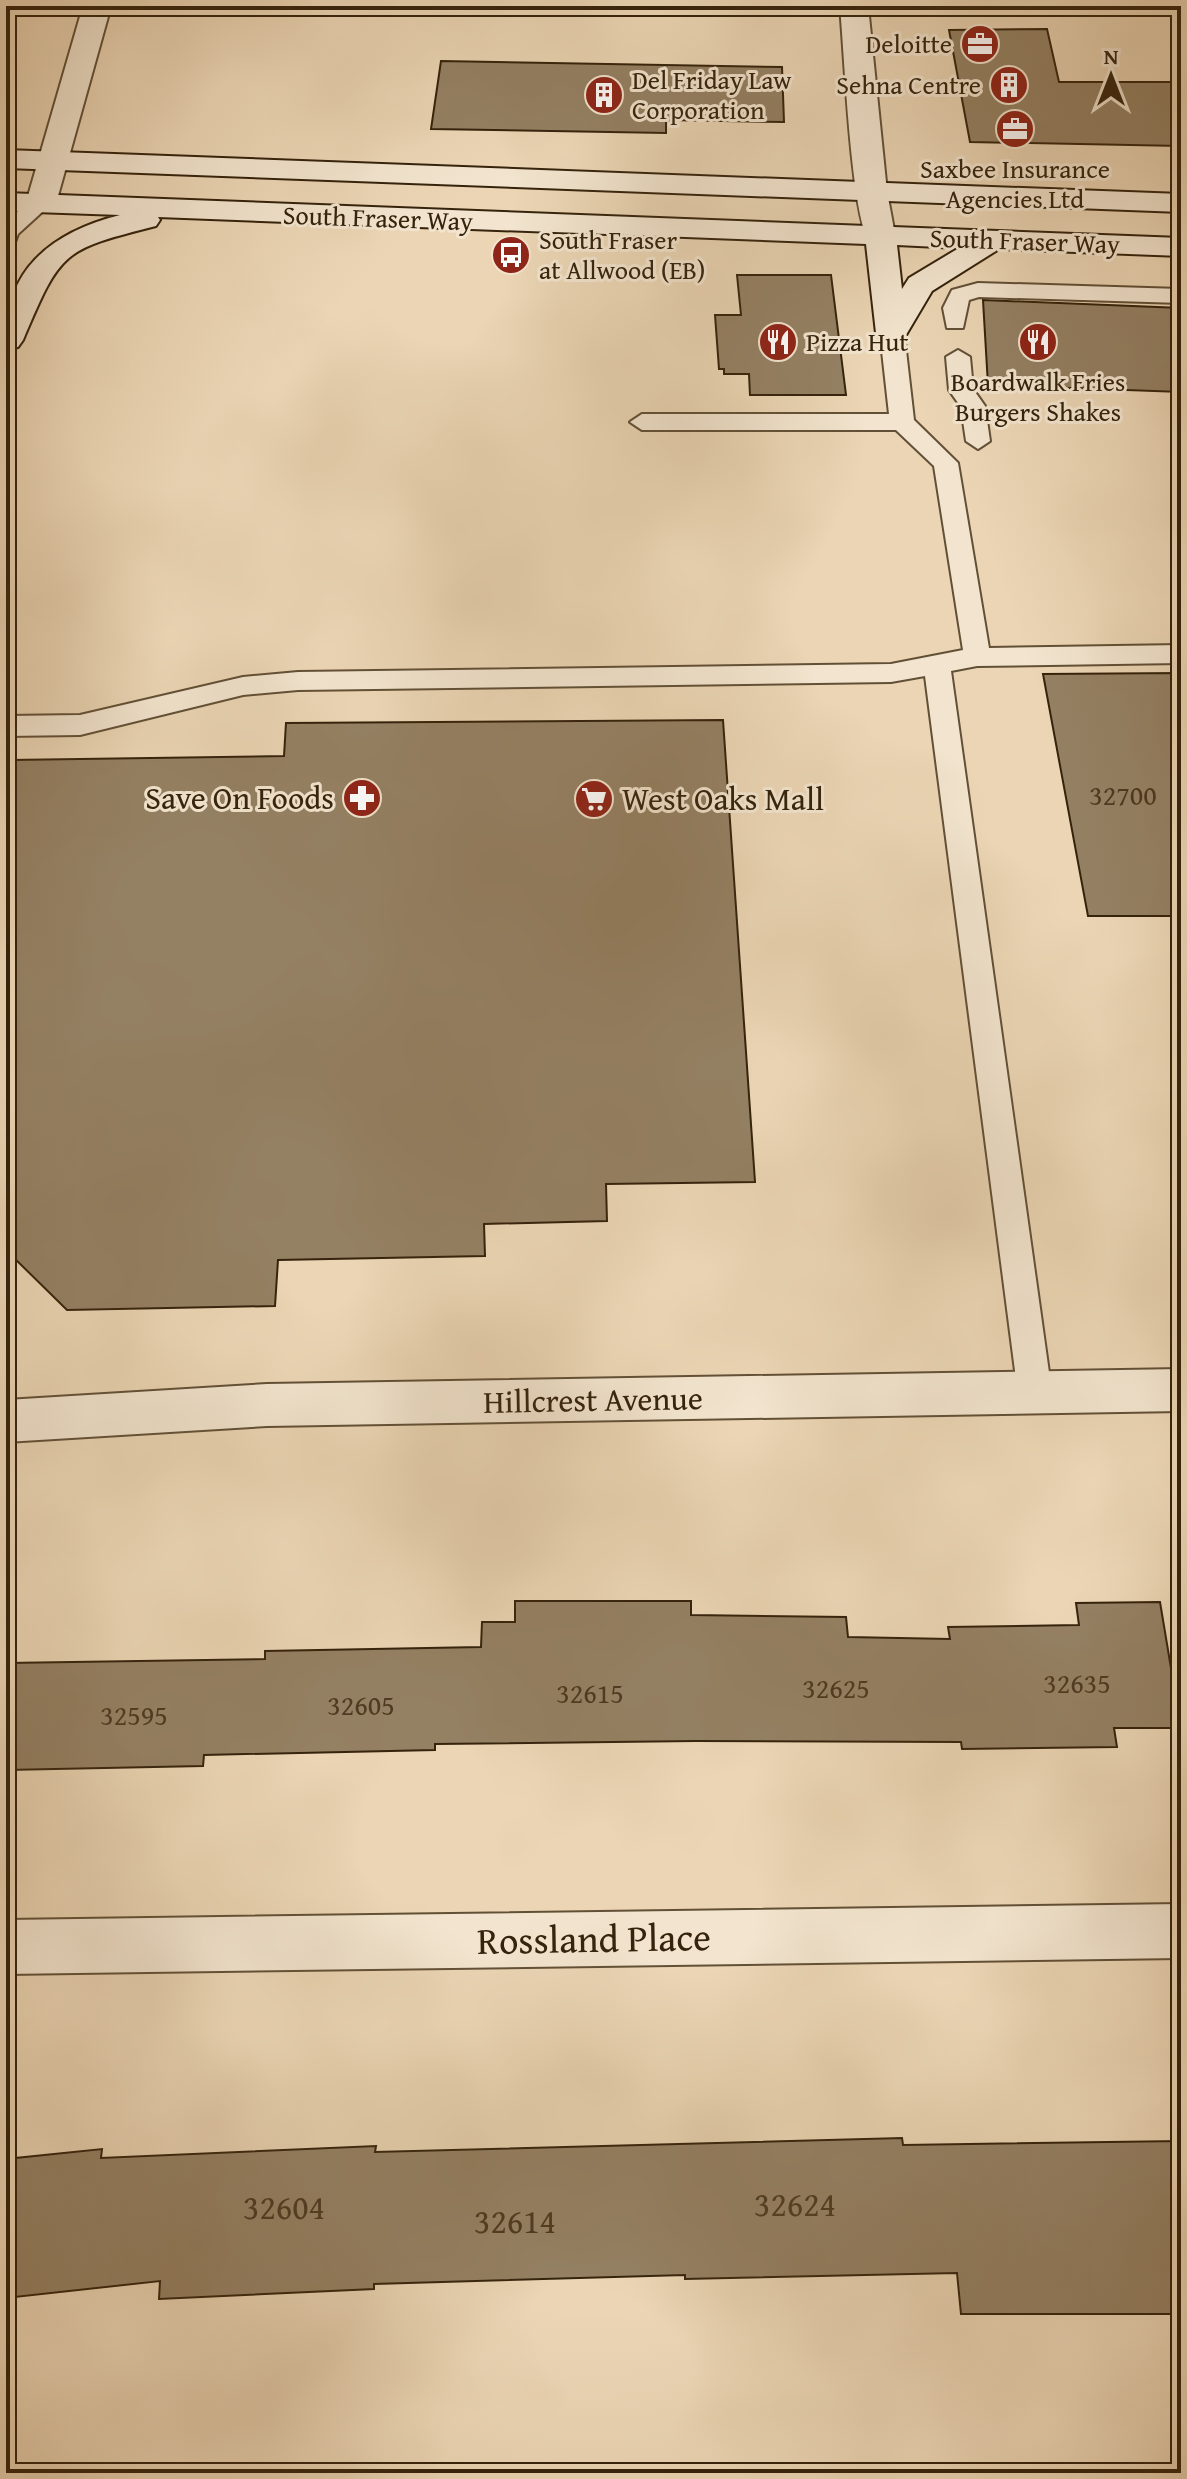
<svg xmlns="http://www.w3.org/2000/svg" width="1187" height="2479" font-family="'Gentium Book Plus',serif">
<rect width="100%" height="100%" fill="#ebd5b4"/>
<filter id="stains"><feTurbulence type="fractalNoise" baseFrequency=".0025" numOctaves="4"/><feColorMatrix values="0 0 0 0 .2 0 0 0 0 .09 0 0 0 0 .02 0 0 0 .5 -.17"/></filter>
<radialGradient id="worn" r=".72"><stop offset=".6" stop-color="#630" stop-opacity="0"/><stop offset="1" stop-color="#630" stop-opacity=".3"/></radialGradient>
<path fill="#948063" stroke="#35230c" stroke-width="2" d="M1047 29 1059 82H1181V146L970 142 949 30Z
M441 61 782 67 784 122 666 120V133L431 129Z
M737 275H831L846 395H750L749 374H724V369H719L715 315H741Z
M983 300 1181 308V392L988 385Z
M1181 673V916H1088L1043 674Z
M723 720 755 1182 606 1184 607 1221 484 1224 485 1256 278 1260 275 1306 67 1310 6 1250V785L10 760 284 756 286 723Z
M515 1601H691V1615L846 1617 848 1637 950 1639 948 1627 1079 1625 1076 1603 1160 1602 1181 1728H1114L1117 1747 962 1749 961 1742 696 1741 435 1744V1750L204 1755 203 1766 6 1770V1663L265 1659V1651L481 1647 482 1622H515Z
M902 2138 903 2145 1181 2141V2314H961L957 2273 685 2279V2275L374 2284V2289L159 2299 160 2281 6 2298V2159L102 2149 101 2158 376 2146 375 2152Z"/>
<g fill="none" stroke-linecap="round" stroke-linejoin="round">
<g stroke="#625036" stroke-width="4">
<path id="service" d="M41 196 52 203 18 234 14 245 6 247V222L33 198Z
M978 283 1181 289V303L979 297 969 300 963 328H947L943 308 952 290Z
M892 326 904 333 914 420 958 463 989 648 1181 645V663L977 666 951 671 1052 1394 1047 1405 1035 1409 1023 1405 1018 1394 925 676 891 682 298 690 243 695 80 735 6 736V716L80 715 243 677 298 672 891 664 963 650 934 466 896 430H642L630 422 642 414H889L880 333Z
M6 331 14 333 18 343 6 350Z
M958 350 970 357 973 389 985 406 990 441 978 449 966 441 961 407 949 390 946 357Z"/>
</g>
<g stroke="#625036" stroke-width="4">
<path id="minor" d="M840 6H868L887 192 895 235 891 241H869C851 215 844 48 840 6Z
M1181 1904V1958L6 1974V1920Z"/>
</g>
<g stroke="#625036" stroke-width="4">
<path id="tertiary" d="M83 6H111L56 203 52 209H30L26 203Z
M1181 1369V1411L267 1426 6 1442V1400L267 1384Z"/>
</g>
<g stroke="#35230c" stroke-width="4">
<path id="secondary" d="M6 150 1181 194V212L6 168Z
M6 193 1181 238V256L999 249 932 291 903 340 892 343 881 340 876 333 866 244 158 217 160 220 156 226C61 250 61 251 23 340L18 347 7 350C0 271 52 232 120 215L6 211ZM897 245 959 248 909 278 902 289Z"/>
</g>
<use href="#service" fill="#f2e4ce" fill-rule="evenodd"/>
<use href="#minor" fill="#f2e4ce" fill-rule="evenodd"/>
<use href="#tertiary" fill="#f2e4ce" fill-rule="evenodd"/>
<use href="#secondary" fill="#f2e4ce" fill-rule="evenodd"/>
</g>
<defs>
<g id="office-disc" transform="scale(2)"><circle r="9.5" fill="#8f2418" stroke="#f2e4ce"/><path d="M-6-3h4V-5.5h4V-3h4V5H-6ZM-1-4.5V-3h2v-1.5ZM-6 0V1H6V0Z" fill="#fff"/></g>
<g id="building-disc" transform="scale(2)"><circle r="9.5" fill="#8f2418" stroke="#f2e4ce"/><path d="M-4-6H4V6H1V3H-1V6H-4ZM-2.5-4.3h1.7v1.8h-1.7ZM.8-4.3h1.7v1.8H.8ZM-2.5-1h1.7V.8h-1.7ZM.8-1h1.7V.8H.8Z" fill="#fff"/></g>
<g id="bus-disc" transform="scale(2)"><circle r="9.5" fill="#8f2418" stroke="#f2e4ce"/><path d="M-5-6H5V4H4V6H2V4H-2V6H-4V4H-5ZM-3.5-4V0h7V-4ZM-3.5 1.2v1.5H-2V1.2ZM2 1.2v1.5H3.5V1.2Z" fill="#fff"/></g>
<g id="restaurant-disc" transform="scale(2)"><circle r="9.5" fill="#8f2418" stroke="#f2e4ce"/><path d="M-5-6h1v4h1v-4h1v4h1v-4h1v5L-1.5 .5V6h-2V.5L-5-1ZM5-6V6H3V1.5H1.5Q1.5-4 5-6Z" fill="#fff"/></g>
<g id="pharmacy-disc" transform="scale(2)"><circle r="9.5" fill="#8f2418" stroke="#f2e4ce"/><path d="M-2-6h4v4h4v4h-4v4h-4v-4h-4v-4h4Z" fill="#fff"/></g>
<g id="supermarket-disc" transform="scale(2)"><circle r="9.5" fill="#8f2418" stroke="#f2e4ce"/><path d="M-6-5.5h2.5l.6 2H6L4.5 2H-2.5L-4.4-4H-6ZM-1.5 3.2a1.3 1.3 0 1 0 .1 0ZM3 3.2a1.3 1.3 0 1 0 .1 0Z" fill="#fff"/></g>
</defs>
<g fill-rule="evenodd">
<use href="#office-disc" x="980" y="44"/>
<use href="#building-disc" x="1009" y="85"/>
<use href="#building-disc" x="604" y="95"/>
<use href="#office-disc" x="1015" y="129"/>
<use href="#bus-disc" x="511" y="255"/>
<use href="#restaurant-disc" x="778" y="342"/>
<use href="#restaurant-disc" x="1038" y="342"/>
<use href="#pharmacy-disc" x="362" y="798"/>
<use href="#supermarket-disc" x="594" y="799"/>
</g>
<g text-anchor="middle" stroke-width="6" stroke-linejoin="round" paint-order="stroke">
<g font-size="26" fill="#35230c" stroke="#f2e4ce" text-anchor="start">
<text x="952" y="53" text-anchor="end">Deloitte</text>
<text x="632" y="89">Del Friday Law<tspan x="632" dy="30">Corporation</tspan></text>
<text x="981" y="94" text-anchor="end">Sehna Centre</text>
<text x="1015" y="178" text-anchor="middle">Saxbee Insurance<tspan x="1015" dy="30">Agencies Ltd</tspan></text>
<text x="539" y="249">South Fraser<tspan x="539" dy="30">at Allwood (EB)</tspan></text>
<text x="806" y="351">Pizza Hut</text>
<text x="1038" y="391" text-anchor="middle">Boardwalk Fries<tspan x="1038" dy="30">Burgers Shakes</tspan></text>
</g>
<g font-size="26" fill="#35230c" stroke="#f2e4ce">
<text transform="translate(378 218) rotate(2)" y="9">South Fraser Way</text>
<text transform="translate(1025 241) rotate(2)" y="9">South Fraser Way</text>
</g>
<g font-size="28" fill="#4d3a22">
<text x="1123" y="805">32700</text>
<text x="1077" y="1693">32635</text>
<text x="836" y="1698">32625</text>
<text x="590" y="1703">32615</text>
<text x="361" y="1715">32605</text>
<text x="134" y="1725">32595</text>
</g>
<g font-size="32" fill="#35230c" stroke="#f2e4ce" text-anchor="end">
<text x="334" y="809">Save On Foods</text>
<text x="622" y="810" text-anchor="start">West Oaks Mall</text>
</g>
<g font-size="32" fill="#35230c" stroke="#f2e4ce">
<text transform="translate(593 1400) rotate(-1)" y="11">Hillcrest Avenue</text>
</g>
<g font-size="34" fill="#4d3a22">
<text x="795" y="2216">32624</text>
<text x="284" y="2219">32604</text>
<text x="515" y="2233">32614</text>
</g>
<g font-size="38" fill="#35230c" stroke="#f2e4ce">
<text transform="translate(594 1939) rotate(-1)" y="13">Rossland Place</text>
</g>
</g>
<rect width="1187" height="2479" fill="none" stroke="#ebd5b4" stroke-width="32"/>
<rect x="8" y="8" width="1171" height="2463" fill="none" stroke="#35230c" stroke-width="4"/>
<rect x="16" y="16" width="1155" height="2447" fill="none" stroke="#35230c" stroke-width="2"/>
<g transform="translate(1111 76)" stroke="#f2e4ce" stroke-width="6" paint-order="stroke">
<path d="M0-6L14 30L0 20L-14 30Z" fill="#35230c"/>
<text y="-12" font-size="22" font-weight="bold" text-anchor="middle" fill="#35230c">N</text>
</g>
<rect width="100%" height="100%" filter="url(#stains)"/>
<rect width="100%" height="100%" fill="url(#worn)"/>
</svg>
